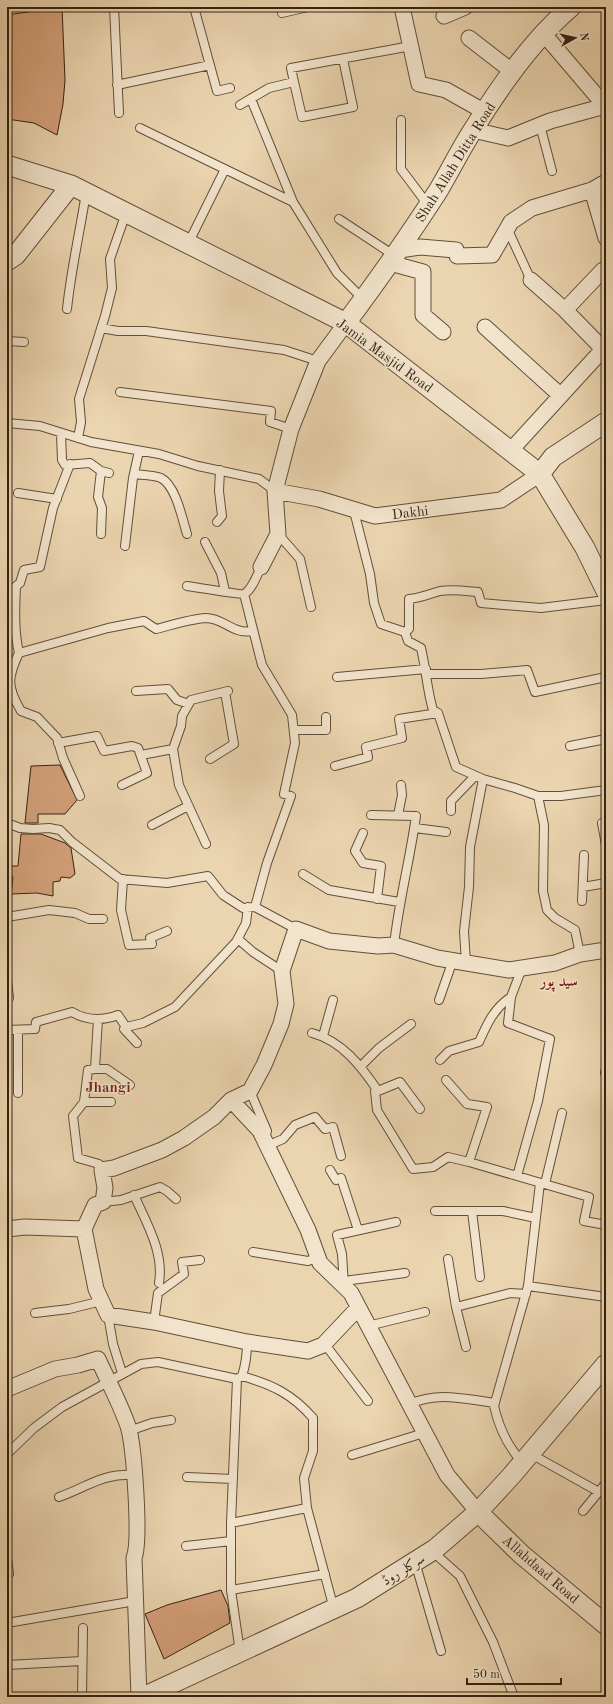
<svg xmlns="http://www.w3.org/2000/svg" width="613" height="1704" font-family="'Old Standard TT',Amiri,serif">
<rect width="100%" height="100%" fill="#ebd5b0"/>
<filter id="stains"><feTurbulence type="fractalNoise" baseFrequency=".005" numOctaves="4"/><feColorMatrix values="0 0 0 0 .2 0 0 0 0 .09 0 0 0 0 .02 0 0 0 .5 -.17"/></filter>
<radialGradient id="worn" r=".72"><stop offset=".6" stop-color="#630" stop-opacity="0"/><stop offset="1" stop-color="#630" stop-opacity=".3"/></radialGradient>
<path fill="#d4a07a" stroke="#342211" d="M62 7 65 80 63 104 57 135 34 123 7 119V15Z
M60 765 77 800 65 814H38V823H25L31 766Z
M21 834H41L65 843 71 848 75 874 70 878 61 877 60 881 53 882V896L37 893 11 894 13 877 11 876V866H18Z
M221 1590 228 1606 230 1623 164 1659 145 1614 167 1605Z"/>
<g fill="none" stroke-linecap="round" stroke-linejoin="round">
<g stroke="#624f39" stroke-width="10">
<path id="service" d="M114 7 119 113
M194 7 217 91 230 88
M282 13 308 7
M294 82 302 117 353 107 343 59
M117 85 210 65
M251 99 293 202 337 273 363 299
M240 105 269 88 294 82 291 68 411 46
M401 120V169L428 205
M540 125 552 171
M140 128 293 202
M339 219 395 256
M507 228 531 280
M188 244 225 169
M67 309C71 270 80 231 86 193
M101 328 118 331H146L284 350 318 361
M7 341 24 342
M120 392 271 411 270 422 291 429
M7 423 40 426 91 442 159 454 198 466 259 479 275 491
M61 434 62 460 65 465 90 463 101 471 109 473
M78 438 81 422 79 399 105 316 112 288 110 259 126 213
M70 464 53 508 40 567 24 570 20 583 16 586C15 609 14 631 19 653 7 678 7 687 21 711L37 717 57 738 63 758 80 796
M134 474C142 475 154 475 161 478 176 486 182 518 187 534
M18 493 57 499
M354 511 370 574 374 603 381 624 405 632
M217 522 222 516 219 491 220 470
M101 534 102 508 98 497 101 471
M278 534 300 559 311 607
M205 542 221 573 225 591
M125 546 133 478 139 451
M187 586C195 587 241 595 244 594 252 590 257 575 261 567
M244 594 262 665 292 715 295 743 284 794 291 796 267 863 255 907
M405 632 408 641 421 648C426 669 427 690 433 710L438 713 456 767 483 779 515 788 538 796H561L606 790
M405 632 409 629V599C421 598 429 594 440 591 452 589 466 591 478 592L481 603 541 608 606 600
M19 653 108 628 144 621 156 629C172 625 190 619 206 618 224 618 233 635 253 631
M427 674H481L527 670 535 692 606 677
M337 677 426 669
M136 691 168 689 177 700 189 704
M294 730H326V717
M58 743 97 736 104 751 132 746 138 748 147 773 122 785
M570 746 606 739
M141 755 173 749
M210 759 234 744 225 692
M335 766 368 757 366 747 402 738 399 719 438 713
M538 796 544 825 543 891 547 910 555 918 575 930 580 954
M451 811V801L475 776
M371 815 416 816C410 859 399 901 394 945
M398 815 402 795 401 785
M7 823 20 828 33 829 49 828 60 830 72 842 120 879 167 883 208 876 223 895 243 908 255 907 296 929
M602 823 606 845
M152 825 188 806
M415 828 446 832
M363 833 355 851 363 863 381 866 377 899
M206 844 179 785 173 749 181 726 182 716 191 700 228 691
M303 874 329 890 399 902
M123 879 121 910 129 945 152 944 150 938 167 931
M583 887 606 883
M582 901 584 855
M7 917 49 910 75 913 89 919H103
M238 939 253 952 282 971
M466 963 464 931 469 887 470 847 483 779
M7 981 9 998
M439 1000 453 960
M98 1019 95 1069 88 1070 84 1102 73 1116 78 1158 99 1164 102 1170
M126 1027 124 1029 137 1043
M7 1030 35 1029 36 1022 72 1012C87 1021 102 1021 118 1015L126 1027 143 1023 175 1007 236 942 246 923 248 907
M312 1033C342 1041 361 1066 378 1091H375L377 1110 413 1169 433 1167 448 1157 469 1162 589 1197 584 1221 606 1225
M323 1036 333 1000
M440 1060 449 1051 479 1042C487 1024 494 1008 511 997
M361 1066 379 1048 411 1024
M95 1069H107L130 1085
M605 1073 606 1068
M446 1080 467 1104 487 1107 469 1162
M250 1091 267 1131 266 1134
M378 1091 400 1082 420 1109
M18 1093V1030
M84 1102H111
M267 1146 283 1139 295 1125 315 1117 325 1129 333 1127 341 1156
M330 1170 336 1180 341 1178 358 1230
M517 1176 538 1101 550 1039 508 1023 511 997 522 968
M545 1184 562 1113
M134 1195C147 1224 164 1252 159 1283
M103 1202 121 1200 160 1187 167 1191 176 1199
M435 1211H503L536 1218
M472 1211 480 1277
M253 1252 308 1261 317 1258
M448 1259 456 1307 466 1347
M344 1281 405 1273
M344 1285 342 1254 337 1235 396 1222
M528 1286 606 1297
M456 1307 510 1293 526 1294
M35 1313 69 1309 102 1301
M108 1315 113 1344 122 1373
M154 1322 158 1293 184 1274 182 1262 200 1260
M368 1326 425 1312
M324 1343 368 1401
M242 1376C273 1385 292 1394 313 1418V1451L304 1478 307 1508 334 1609
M237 1379 231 1523V1590L240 1652
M409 1404C439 1391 464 1399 495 1403
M129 1431 152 1423 171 1420
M7 1454 34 1428 62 1407 141 1364 158 1362 237 1379 242 1376C246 1364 247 1354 247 1342
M531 1454 599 1492
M352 1455 424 1433
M523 1463C507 1446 499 1428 494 1406L528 1286 540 1183
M187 1477 233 1479
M59 1497C88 1487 101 1473 135 1475
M583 1511 606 1483
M231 1523 307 1508
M186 1546 231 1541
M432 1551 460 1576 493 1642 514 1697
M7 1559 9 1574
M415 1562 441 1651
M231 1590 325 1574
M7 1623 135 1601
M7 1665 82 1661
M82 1697 83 1628"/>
</g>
<g stroke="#624f39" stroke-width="17">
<path id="minor" d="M402 7 419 84 446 90 485 112
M444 16 465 7
M543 33 606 107
M469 38 513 72
M473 130 508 138 550 121 605 106
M592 190 606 238
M399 250 420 247 456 250 457 256 492 255 511 222 532 208 592 190 606 182
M390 263 423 272V315L443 332
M531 280 565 310 606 352
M565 310 603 270 606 269
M485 327 560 395
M511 450 606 346
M275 491 319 499 375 516 501 500 540 474
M261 567 278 534 275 491 291 429 318 361 346 323
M231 1100 260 1131 308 1230 320 1263 351 1293 447 1475 478 1512
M7 1229 25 1227 84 1229
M358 1308 323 1345 308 1351 247 1342 154 1322 108 1315 96 1289 84 1229 95 1205 103 1202 105 1188 102 1170 114 1168 162 1150 184 1138 214 1117 231 1100 250 1091 264 1065 281 1024 286 1004 282 971 296 929 329 941 378 946 394 945 437 958 509 970 555 963 580 954 606 950
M7 1389 55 1369 78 1365 98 1359C108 1381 120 1403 128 1426 134 1445 141 1541 134 1558L139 1697"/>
</g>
<g stroke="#624f39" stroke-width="21">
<path id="tertiary" d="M7 165 71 185 346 323 540 474 585 548 606 591
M7 261 16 255 71 185
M346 323C378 280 409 236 438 191 450 171 460 150 473 130 500 86 532 40 571 7
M540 474 553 457 606 422
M478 1512 521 1554 606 1625
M143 1697 357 1598 435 1549 478 1512 512 1475 606 1364"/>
</g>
<use href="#service" stroke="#f2e4cc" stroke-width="8"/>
<use href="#minor" stroke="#f2e4cc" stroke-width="15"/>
<use href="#tertiary" stroke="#f2e4cc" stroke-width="19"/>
</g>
<g text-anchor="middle" stroke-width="3" stroke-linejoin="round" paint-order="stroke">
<g font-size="14" fill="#342211" stroke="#f2e4cc">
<text transform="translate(455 162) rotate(-58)" y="5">Shah Allah Ditta Road</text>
<text transform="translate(385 355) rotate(36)" y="5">Jamia Masjid Road</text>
<text transform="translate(410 512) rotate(-7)" y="5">Dakhi</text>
<text transform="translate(403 1569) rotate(-32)" y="5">سرکلر روڈ</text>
<text transform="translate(541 1569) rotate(41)" y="5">Allahdaad Road</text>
</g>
<g font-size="15" font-weight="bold" fill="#7a1f14" stroke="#f2e4cc">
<text x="559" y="986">سید پور</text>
<text x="108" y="1092">Jhangi</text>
</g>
</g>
<rect width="613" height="1704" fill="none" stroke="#ebd5b0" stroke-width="24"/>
<rect x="8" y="8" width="597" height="1688" fill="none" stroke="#342211" stroke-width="2"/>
<rect x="12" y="12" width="589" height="1680" fill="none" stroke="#342211"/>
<g transform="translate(575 38) rotate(82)" stroke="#f2e4cc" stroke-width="3" paint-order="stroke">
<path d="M0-3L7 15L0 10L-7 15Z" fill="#342211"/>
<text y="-6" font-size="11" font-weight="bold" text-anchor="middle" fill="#342211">N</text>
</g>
<path d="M467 1678v6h94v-6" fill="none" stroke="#342211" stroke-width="2"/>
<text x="473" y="1678" font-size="12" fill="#342211" stroke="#f2e4cc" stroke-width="3" paint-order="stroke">50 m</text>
<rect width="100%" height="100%" filter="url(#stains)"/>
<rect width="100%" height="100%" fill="url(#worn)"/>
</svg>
